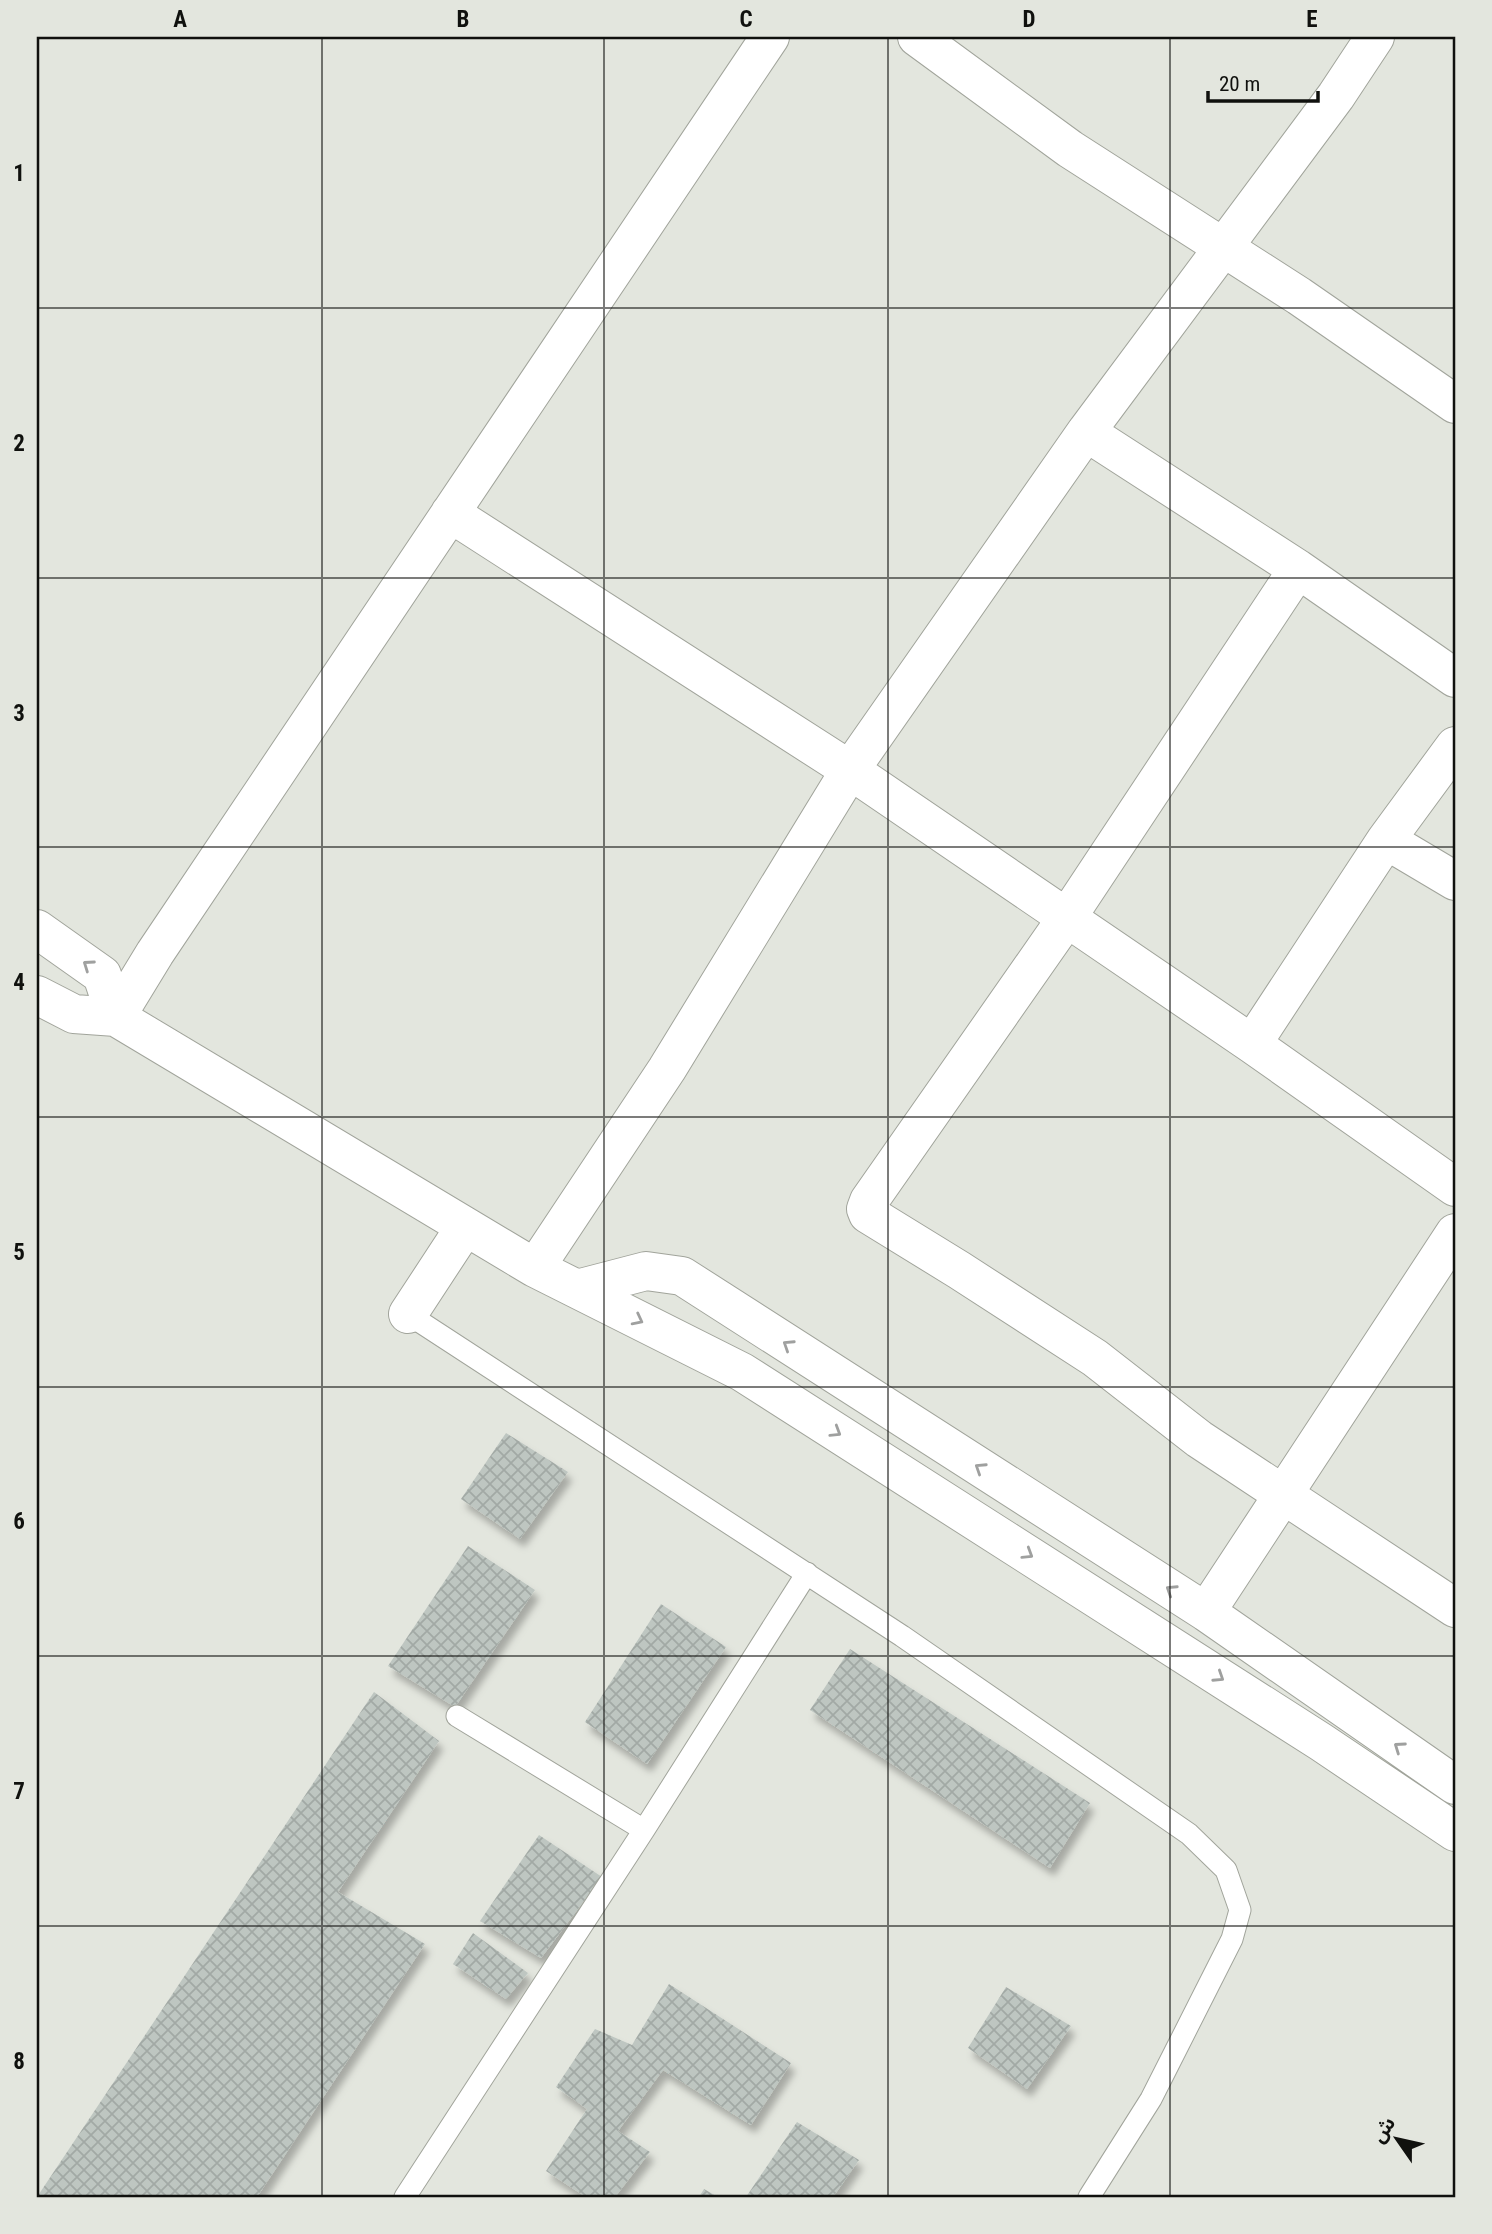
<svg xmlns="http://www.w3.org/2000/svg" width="1492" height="2234" font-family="'Roboto Condensed','Noto Sans Arabic',sans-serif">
<defs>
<pattern id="building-cross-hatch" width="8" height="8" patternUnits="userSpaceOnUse" patternTransform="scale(1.75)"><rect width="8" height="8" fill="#bec6c1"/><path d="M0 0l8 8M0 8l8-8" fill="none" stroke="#a2a9a5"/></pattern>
<filter id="shadow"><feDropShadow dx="4.5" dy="8" stdDeviation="3.5" flood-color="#0004"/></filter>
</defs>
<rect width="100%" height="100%" fill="#e3e6de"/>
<path fill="url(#building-cross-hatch)" filter="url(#shadow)" d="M506 1433 568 1472 520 1539 461 1499Z
M468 1546 535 1590 455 1707 388 1666Z
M661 1604 726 1647 647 1764 585 1722Z
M850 1649 1090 1803 1050 1868 810 1710Z
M374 1692 439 1741 338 1892 425 1944 257 2197H37Z
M539 1835 602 1877 541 1958 480 1921Z
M473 1933 528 1973 506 1999 453 1964Z
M669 1984 791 2063 751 2125 663 2070 618 2131 650 2152 615 2197H586L546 2171 587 2109 556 2087 595 2029 632 2045Z
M1006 1987 1071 2026 1027 2089 968 2048Z
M797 2122 859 2160 833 2197H746Z
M704 2189 718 2197H699Z"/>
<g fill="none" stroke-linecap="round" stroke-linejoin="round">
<g stroke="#a1a49b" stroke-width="23">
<path id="service" d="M408 1314 902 1636 1189 1834 1226 1870 1240 1910 1232 1939 1151 2099 1089 2197
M457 1716 644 1830
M405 2197 644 1830 807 1573"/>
</g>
<g stroke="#a1a49b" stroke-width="40">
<path id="minor" d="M917 37 1070 149 1299 296 1455 404
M1086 432 1298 569 1455 678
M450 513 850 770 1252 1044 1455 1187
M1298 569 1066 919 869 1201 866 1209 868 1214 959 1270 1095 1358 1199 1439 1455 1608
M1386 840 1455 881
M37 929 102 975 116 1017
M37 995 74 1014 116 1017 535 1268 742 1372 1321 1742 1455 1832
M116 1017 155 953 770 37
M1252 1044 1386 840 1455 746
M535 1268 667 1069 850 770 1086 432 1336 96 1375 37
M577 1289 646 1271 682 1276 1206 1612 1455 1785
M408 1314 465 1227
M1206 1612 1455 1233"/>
</g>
<use href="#service" stroke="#fff" stroke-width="21"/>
<use href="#minor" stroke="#fff" stroke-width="38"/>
</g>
<defs><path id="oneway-chevron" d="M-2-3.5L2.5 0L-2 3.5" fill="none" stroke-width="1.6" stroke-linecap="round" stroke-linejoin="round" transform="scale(1.75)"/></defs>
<g stroke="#9fa09f">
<use href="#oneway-chevron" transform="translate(88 965) rotate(-145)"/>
<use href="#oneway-chevron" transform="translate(638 1320) rotate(27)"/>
<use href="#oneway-chevron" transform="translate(788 1345) rotate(-147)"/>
<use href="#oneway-chevron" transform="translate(836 1432) rotate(32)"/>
<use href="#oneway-chevron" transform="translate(980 1468) rotate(-147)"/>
<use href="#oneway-chevron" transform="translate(1028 1554) rotate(32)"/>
<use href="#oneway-chevron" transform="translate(1171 1590) rotate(-147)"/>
<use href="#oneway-chevron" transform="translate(1219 1677) rotate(33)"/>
<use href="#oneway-chevron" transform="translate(1399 1747) rotate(-145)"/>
</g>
<path fill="none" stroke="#10110e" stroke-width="2" stroke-opacity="0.55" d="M322 37V2197M604 37V2197M888 37V2197M1170 37V2197M37 308H1455M37 578H1455M37 847H1455M37 1117H1455M37 1387H1455M37 1656H1455M37 1926H1455"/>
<rect width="1492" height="2234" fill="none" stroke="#e3e6de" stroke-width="77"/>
<g transform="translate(1397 2139) rotate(304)" stroke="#e3e6de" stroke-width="5" paint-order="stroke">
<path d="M0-5L12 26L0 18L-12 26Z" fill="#10110e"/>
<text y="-10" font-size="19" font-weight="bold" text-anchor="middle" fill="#10110e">ش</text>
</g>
<path d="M1208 91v10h110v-10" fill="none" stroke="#10110e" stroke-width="3.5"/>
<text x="1219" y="91" font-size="21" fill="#10110e" stroke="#e3e6de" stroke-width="5" paint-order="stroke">20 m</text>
<rect x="38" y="38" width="1416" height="2158" fill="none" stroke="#10110e" stroke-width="2.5"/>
<g font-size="23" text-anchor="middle" font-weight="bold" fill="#10110e">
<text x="180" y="27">A</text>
<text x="463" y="27">B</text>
<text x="746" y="27">C</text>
<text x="1029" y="27">D</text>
<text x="1312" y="27">E</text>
<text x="19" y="181">1</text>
<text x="19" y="451">2</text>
<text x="19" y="721">3</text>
<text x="19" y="990">4</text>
<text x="19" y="1260">5</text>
<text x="19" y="1529">6</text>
<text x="19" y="1799">7</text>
<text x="19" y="2069">8</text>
</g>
</svg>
